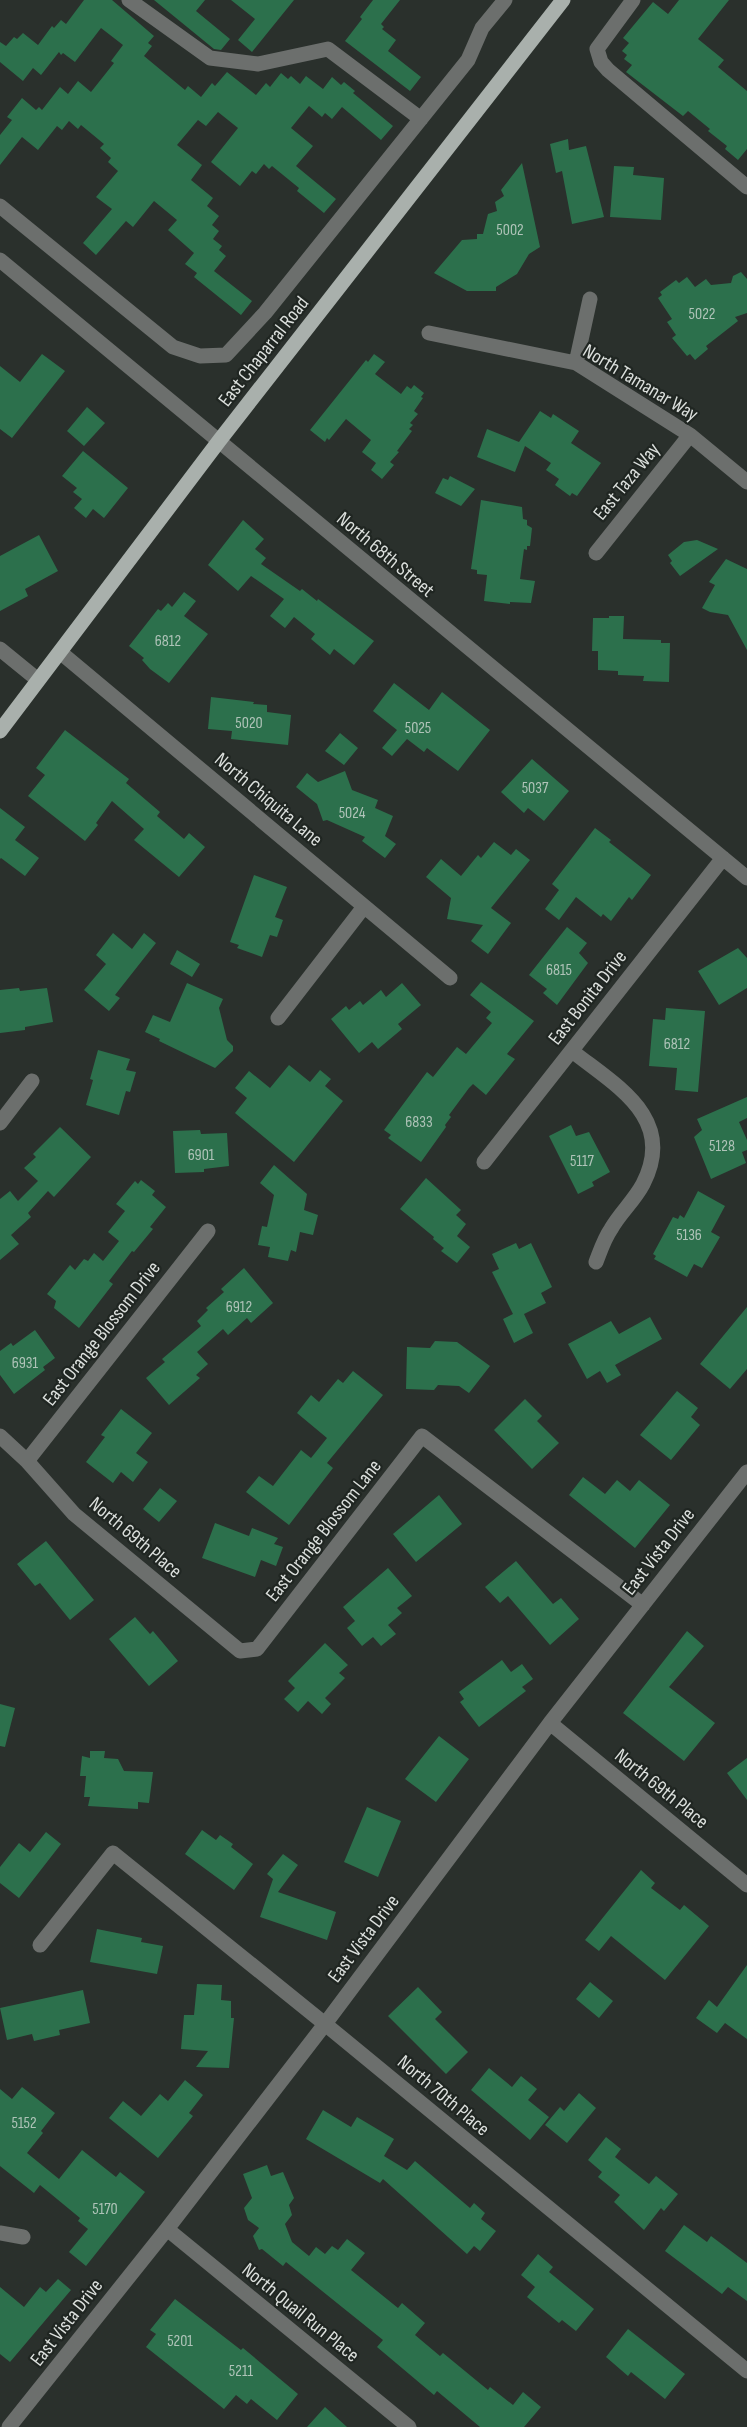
<svg xmlns="http://www.w3.org/2000/svg" width="747" height="2427" font-family="'Sofia Sans Condensed',sans-serif">
<rect width="100%" height="100%" fill="#2a302c"/>
<path fill="#2c704c" d="M84 0H112L154 36 148 43 152 46 144 56 185 90 188 86 201 97 212 83 215 86 227 72 256 95 266 83 270 87 281 73 288 79 291 76 300 84 306 76 323 89 332 77 341 85 344 82 355 91 353 93 393 126 381 140 342 107 332 119 325 113 322 117 309 106 291 128 313 146 296 166 336 199 324 213 297 191 299 188 272 166 269 169 264 164 256 174 252 171 240 186 211 162 238 128 218 112 206 126 198 120 177 145 202 165 191 180 213 198 207 206 219 216 212 225 219 231 213 239 222 246 219 250 226 256 214 271 252 301 241 315 194 277 197 273 185 264 194 253 168 230 177 220 154 201 133 227 126 221 96 255 83 243 112 209 96 197 118 171 108 162 111 158 100 148 104 144 81 125 78 129 69 121 62 130 57 126 38 150 22 137 0 165V135L12 120 7 117 22 98 36 110 39 107 42 110 60 87 68 94 78 81 91 92 114 63 111 61 123 45 101 28 75 62 63 53 61 55 59 52 41 75 33 68 23 81 0 62V42L6 46 14 37 17 39 23 33 38 45 52 26 54 28 61 20 66 24Z
M154 0H205L196 11 230 39 221 50 214 49Z
M231 0H294L252 52 238 40 255 19Z
M373 0H400L381 24 384 27 382 29 396 40 388 51 421 77 410 91 345 41 362 19 360 17Z
M679 0H729L698 39 724 60 718 67 747 91V149L738 160 725 149 727 146 708 131 710 129 688 111 683 116 626 72 632 65 624 59 627 55 622 51 629 43 623 38 653 2 668 14Z
M568 139 569 150 586 146 604 217 572 224 562 171 556 173 550 144Z
M522 163 540 247 529 254 517 274 496 287V291H467L434 273 462 240 477 239V234H483L488 214 497 211 495 202 504 196 501 190Z
M614 166 634 167 633 175 664 178 661 220 610 217Z
M741 272 747 279V313L735 317 738 321 706 346 708 349 695 360 690 354 687 356 672 338 676 335 667 322 672 319 658 298 662 295 660 292 676 280 679 283 687 277 695 287 706 279 711 285 731 283 733 276Z
M42 354 65 371 12 438 0 429V366L20 382Z
M374 354 385 362 375 374 401 394 407 386 411 389 414 385 424 393 421 397 423 398 414 411 418 414 410 423 413 425 409 429 412 431 397 451 399 452 390 462 394 465 382 479 371 470 376 463 362 452 371 440 346 419 329 440 327 438 325 442 310 430 366 360 368 362Z
M87 407 105 423 84 446 67 431Z
M540 411 551 418 553 414 579 431 571 443 601 463 577 496 572 493 570 496 555 485 559 479 546 470 551 463 525 446 515 472 477 457 487 429 519 442Z
M83 451 128 488 104 518 93 509 86 518 74 508 82 499 73 492 77 488 62 476Z
M450 476 475 489 461 506 435 493 443 478 448 480Z
M481 500 522 507 523 519 527 520V525L532 528 530 546H527V550L524 549 520 579 535 581 531 603 510 602V604L484 601 487 575 477 574V570L471 569Z
M243 520 264 539 255 549 266 558 261 564 300 591 302 589 317 601 318 599 374 641 354 665 334 649 330 655 311 639 315 634 294 617 285 628 270 616 284 599 251 576 238 591 208 565Z
M39 535 58 571 25 589 28 596 0 611V556Z
M697 540 718 549 680 576 670 563 672 561 668 555 684 542Z
M726 559 747 569V650L728 615 710 612 702 608 715 585 709 582Z
M184 592 196 601 184 616 208 634 169 683 150 669 142 660 144 658 129 646 158 609 161 611 168 603 172 607Z
M609 616H624L623 639 661 640V643H670L669 682 643 681 644 676 618 675V671L598 670V651H592L593 618H609Z
M394 683 429 710 442 692 490 730 458 771 427 748 424 752 407 739 392 756 382 748 397 730 373 711Z
M211 697 254 702 253 704 267 705V712L291 715 288 745 231 739 232 731 208 729Z
M65 730 129 779 126 783 160 812 157 816 184 839 189 833 205 847 179 877 134 840 144 829 112 801 96 823 98 825 85 841 28 796 45 775 36 768Z
M340 733 358 748 344 765 325 751Z
M532 759 569 791 544 821 528 808 524 813 501 792Z
M345 771 352 790 378 800 375 808 393 816 385 836 396 844 385 858 362 841 365 837 327 820 323 821 317 804 296 787 307 773 318 782Z
M0 808 25 827 15 840 39 858 25 876 1 858 0 859Z
M595 828 611 840 609 842 651 875 632 900 629 897 611 921 603 914 601 917 576 897 559 920 545 909 559 890 552 884Z
M494 842 511 855 516 849 530 860 491 908 511 923 488 954 471 941 483 925 447 919 451 898 426 877 441 859 461 876 478 855 481 858Z
M254 875 287 887 275 917 283 920 277 937 270 935 262 957 237 948 239 945 230 942Z
M567 927 587 943 579 953 588 963 557 1005 543 993 547 989 529 975Z
M113 933 132 949 144 933 156 943 115 995 120 998 109 1011 84 990 106 964 96 955Z
M738 948 747 958V988L719 1005 698 971Z
M177 950 200 964 192 977 170 964Z
M481 982 534 1021 507 1054 515 1059 486 1095 473 1084 469 1088 449 1115 451 1117 445 1125 446 1127 421 1162 388 1138 391 1135 384 1130 427 1072 433 1077 457 1047 466 1054 492 1023 486 1018 491 1012 470 995Z
M187 983 223 999 219 1008 227 1040 233 1046V1051L215 1068 159 1041 160 1039 145 1032 153 1015 170 1022Z
M402 983 421 1005 398 1024 402 1029 378 1049 372 1042 359 1053 331 1019 346 1006 349 1010 360 1001 363 1005 381 990 386 997Z
M19 988 20 991 47 988 53 1022 25 1027V1030L0 1033V990Z
M666 1008 705 1011 698 1092 675 1090 677 1068 649 1066 653 1019 665 1020Z
M98 1050 130 1059 126 1070 136 1072 130 1092 126 1091 119 1115 86 1105 93 1080 90 1079Z
M289 1065 310 1082 320 1070 331 1079 325 1086 343 1101 294 1162 235 1113 247 1098 235 1088 249 1071 270 1088Z
M747 1097V1118L739 1122 747 1140V1150L742 1152 746 1163 711 1179 694 1137 702 1130 697 1119Z
M571 1125 576 1136 589 1132 610 1172 592 1182 594 1186 578 1194 549 1136Z
M60 1127 91 1157 54 1197 48 1191 28 1213 31 1217 11 1235 19 1244 0 1260V1199L10 1191 18 1201 38 1181 24 1168 36 1157 33 1154Z
M200 1130 201 1134 227 1133 229 1166 204 1169V1172L175 1173 173 1131Z
M274 1165 307 1194 304 1210 318 1215 313 1235 300 1232 296 1252 291 1250 288 1261 268 1257 270 1247 258 1245 262 1226 267 1227 274 1195 260 1183Z
M426 1178 461 1210 456 1215 466 1224 457 1236 470 1247 457 1263 441 1251 444 1248 433 1239 434 1237 400 1209Z
M141 1180 155 1191 152 1195 166 1207 150 1227 153 1229 134 1252 132 1251 109 1281 113 1284 79 1328 54 1308 56 1301 47 1294 70 1265 75 1270 84 1259 88 1261 94 1253 103 1261 119 1241 108 1232 125 1211 116 1204 135 1181 138 1184Z
M698 1191 725 1206 711 1232 720 1237 702 1268 694 1264 687 1277 654 1259 656 1256 653 1254 673 1217 678 1219 680 1215 684 1218Z
M516 1243 519 1249 531 1243 552 1287 541 1293 546 1303 524 1314 533 1333 514 1343 503 1319 513 1314 492 1272 499 1269 492 1254Z
M244 1268 273 1303 251 1323 247 1318 228 1335 223 1329 197 1352 208 1364 196 1375 200 1378 169 1405 146 1378 165 1362 162 1359 201 1326 197 1321 208 1310 206 1308 224 1292 221 1289Z
M747 1307V1369L730 1389 700 1364Z
M650 1317 662 1339 615 1365 621 1375 607 1383 600 1371 587 1379 568 1344 611 1321 619 1334Z
M35 1330 55 1358 43 1367 45 1370 14 1394 0 1375V1351L11 1343 13 1346Z
M435 1341 457 1342 490 1366 469 1393 459 1386 438 1385 434 1390 406 1389 407 1347 430 1348Z
M353 1371 383 1395 327 1463 333 1468 289 1525 246 1492 259 1476 273 1486 301 1450 311 1458 327 1438 297 1413 311 1395 319 1402 338 1379 343 1383Z
M677 1391 698 1408 691 1417 700 1425 671 1460 640 1435Z
M525 1399 542 1416 537 1421 559 1443 532 1469 494 1430Z
M121 1409 152 1433 136 1453 148 1462 133 1482 121 1472 113 1483 86 1462 105 1437 101 1435Z
M583 1477 605 1494 617 1480 630 1491 639 1480 670 1505 635 1548 569 1495Z
M160 1488 177 1501 159 1522 143 1509Z
M439 1495 462 1524 416 1562 393 1534Z
M215 1523 249 1536 252 1528 278 1538 274 1544 283 1547 276 1566 261 1560 255 1577 202 1558Z
M46 1541 94 1600 70 1620 40 1583 35 1586 17 1564Z
M516 1561 553 1604 561 1598 579 1619 550 1645 508 1596 500 1603 485 1587Z
M388 1568 412 1596 397 1608 402 1613 388 1625 396 1634 381 1646 373 1637 362 1646 347 1628 355 1621 343 1607Z
M135 1617 150 1634 153 1631 178 1661 149 1686 109 1639Z
M687 1631 704 1646 669 1687 715 1723 684 1761 623 1713Z
M325 1643 348 1665 339 1673 345 1678 325 1698 331 1704 322 1714 308 1701 298 1712 284 1699 295 1688 288 1681Z
M502 1660 511 1672 522 1664 533 1679 522 1687 526 1691 479 1727 460 1702 464 1699 459 1692Z
M0 1704 15 1708 5 1747 0 1746Z
M439 1736 469 1759 436 1802 405 1779Z
M90 1751H105L104 1758 118 1759 124 1771 153 1772 149 1803 138 1802V1809L88 1806 90 1797H84L86 1776H80L82 1756 90 1758Z
M747 1758V1800L727 1773Z
M367 1807 401 1821 378 1877 344 1862Z
M202 1830 216 1840 220 1835 233 1844 231 1847 253 1864 234 1890 185 1854Z
M46 1832 61 1844 19 1898 0 1883V1867L19 1843 30 1852Z
M283 1854 298 1865 278 1892 336 1912 327 1940 260 1917 273 1879 267 1874Z
M641 1870 655 1883 651 1888 680 1910 684 1905 709 1926 665 1980 611 1936 599 1951 585 1940Z
M97 1929 142 1938 141 1942 163 1946 157 1974 90 1962Z
M747 1965V2039L725 2023 717 2033 696 2018 709 2000 717 2007Z
M590 1982 613 2001 599 2018 576 1999Z
M197 1984 222 1985 221 2000 231 2001V2018H234L229 2068 196 2067 208 2051 181 2049 184 2015H194Z
M418 1987 442 2012 435 2019 468 2052 446 2074 388 2016Z
M83 1990 90 2023 59 2030 60 2035 34 2041 32 2034 7 2040 0 2008Z
M489 2068 512 2087 521 2076 537 2089 528 2100 549 2117 530 2140 471 2090Z
M185 2080 203 2095 189 2113 193 2116 158 2158 109 2118 123 2101 141 2116 160 2094 168 2101Z
M22 2087 55 2113 41 2131 43 2133 27 2153 59 2179 82 2150 116 2177 120 2172 145 2192 86 2266 69 2252 88 2229 78 2221 80 2218 40 2185 34 2193 0 2166V2089L12 2099Z
M579 2093 596 2108 567 2143 545 2125 560 2107 564 2111Z
M323 2110 351 2127 357 2117 394 2139 384 2156 407 2170 415 2161 470 2208 474 2203 485 2213 481 2219 496 2231 480 2251 474 2246 467 2254 383 2179 380 2183 306 2139Z
M606 2137 621 2149 615 2157 649 2184 656 2176 678 2194 664 2211 661 2208 644 2230 614 2202 620 2195 598 2177 602 2172 588 2160Z
M267 2165 271 2176 283 2172 294 2198 289 2205 292 2215 285 2224 292 2242 309 2256 316 2247 325 2254 332 2246 338 2250 347 2239 365 2253 351 2270 398 2308 402 2303 425 2323 415 2335 440 2356 443 2353 488 2390 490 2387 513 2405 523 2392 541 2407 524 2427H480L437 2391 434 2395 377 2347 383 2340 286 2262 283 2266 262 2249 259 2250 253 2236 259 2228 248 2220 244 2208 252 2198 243 2174Z
M684 2225 707 2242 711 2236 747 2263V2301L728 2287 722 2294 665 2251Z
M538 2254 553 2267 549 2272 594 2309 576 2331 562 2320 559 2323 527 2297 535 2287 521 2275Z
M58 2279 71 2290 10 2362 0 2354V2287L24 2307 40 2287 46 2292Z
M175 2299 241 2350 243 2348 298 2394 277 2420 251 2399 247 2404 236 2395 224 2409 146 2347 156 2334 150 2330Z
M628 2329 685 2374 665 2399 631 2372 628 2376 606 2357Z
M325 2407 347 2427H307Z"/>
<g fill="none" stroke-linecap="round" stroke-linejoin="round">
<path stroke="#6c6f6d" stroke-width="15" d="M129 0 210 58 258 64 328 49 421 119
M633 0 597 49 601 62 608 70 747 187
M0 206 173 347 200 356 226 355 265 313 468 60 482 28 505 0
M0 260 747 878
M429 333 576 363 690 435 747 482
M576 363 590 299
M596 553 690 435
M0 649 38 680
M60 652 450 978
M278 1018 363 908
M572 1051C616 1086 677 1118 643 1184 634 1201 620 1213 611 1229 604 1239 600 1252 596 1262
M0 1123 32 1081
M484 1162 723 858
M0 1436 27 1461 74 1514 240 1651 257 1649 422 1436 643 1605
M27 1461 208 1231
M550 1723 747 1885
M40 1945 113 1853 325 2024 747 2371
M167 2229 409 2427
M0 2233 23 2237
M9 2427 167 2229 325 2024 550 1723 747 1472"/>
<path stroke="#a9b0ac" stroke-width="15" d="M0 731 219 441 563 0"/>
</g>
<g text-anchor="middle" stroke-width="4.5" stroke-linejoin="round" paint-order="stroke">
<g font-size="16" fill="#afc3b8">
<text x="510" y="235">5002</text>
<text x="702" y="319">5022</text>
<text x="168" y="646">6812</text>
<text x="249" y="728">5020</text>
<text x="418" y="733">5025</text>
<text x="535" y="793">5037</text>
<text x="352" y="818">5024</text>
<text x="559" y="975">6815</text>
<text x="677" y="1049">6812</text>
<text x="419" y="1127">6833</text>
<text x="722" y="1151">5128</text>
<text x="201" y="1160">6901</text>
<text x="582" y="1166">5117</text>
<text x="689" y="1240">5136</text>
<text x="239" y="1312">6912</text>
<text x="25" y="1368">6931</text>
<text x="24" y="2128">5152</text>
<text x="105" y="2214">5170</text>
<text x="180" y="2346">5201</text>
<text x="241" y="2376">5211</text>
</g>
<g font-size="20" fill="#dbdfdc" stroke="#202622">
<text transform="translate(263 351) rotate(-52)" y="7">East Chaparral Road</text>
<text transform="translate(641 382) rotate(31)" y="7">North Tamanar Way</text>
<text transform="translate(626 481) rotate(-51)" y="7">East Taza Way</text>
<text transform="translate(386 554) rotate(40)" y="7">North 68th Street</text>
<text transform="translate(269 799) rotate(40)" y="7">North Chiquita Lane</text>
<text transform="translate(587 997) rotate(-52)" y="7">East Bonita Drive</text>
<text transform="translate(101 1333) rotate(-52)" y="7">East Orange Blossom Drive</text>
<text transform="translate(323 1530) rotate(-52)" y="7">East Orange Blossom Lane</text>
<text transform="translate(136 1537) rotate(40)" y="7">North 69th Place</text>
<text transform="translate(658 1551) rotate(-52)" y="7">East Vista Drive</text>
<text transform="translate(662 1788) rotate(39)" y="7">North 69th Place</text>
<text transform="translate(363 1938) rotate(-53)" y="7">East Vista Drive</text>
<text transform="translate(444 2095) rotate(40)" y="7">North 70th Place</text>
<text transform="translate(301 2312) rotate(39)" y="7">North Quail Run Place</text>
<text transform="translate(66 2322) rotate(-52)" y="7">East Vista Drive</text>
</g>
</g>
</svg>
